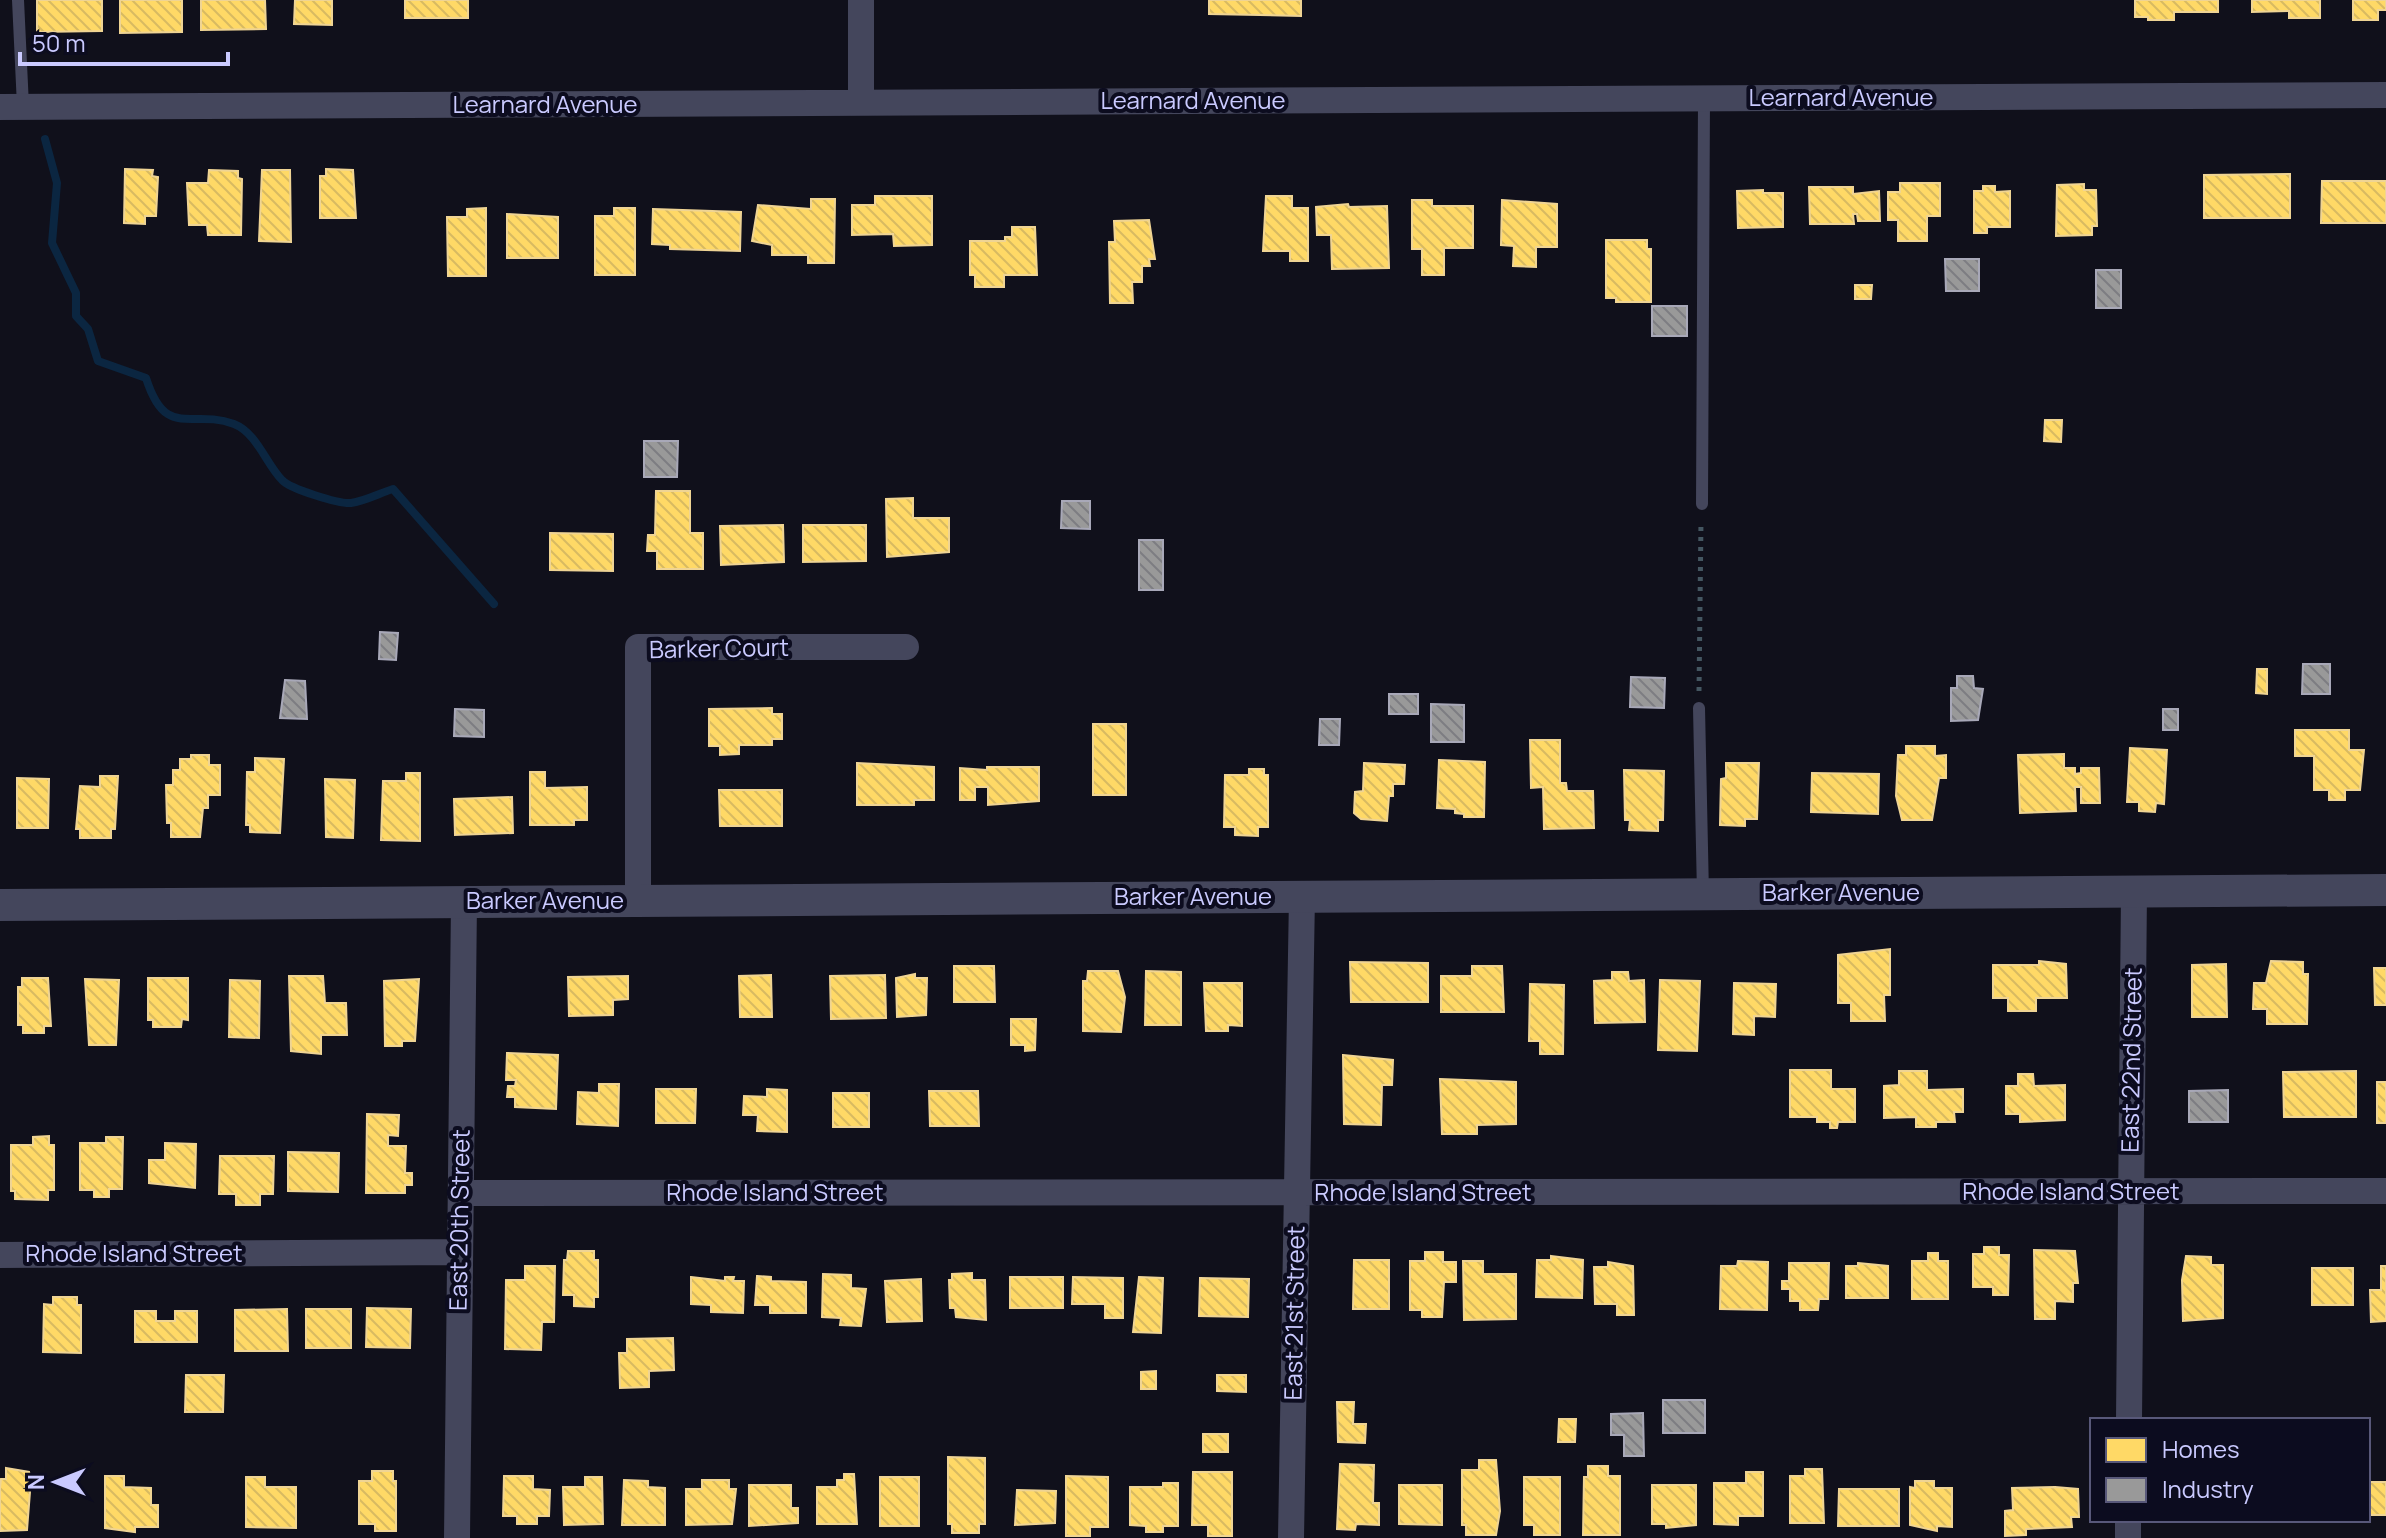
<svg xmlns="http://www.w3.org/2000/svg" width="2386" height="1538" font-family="Manrope,sans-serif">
<defs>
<pattern id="homes-back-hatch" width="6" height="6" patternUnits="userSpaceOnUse" patternTransform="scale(2)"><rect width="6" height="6" fill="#ffd966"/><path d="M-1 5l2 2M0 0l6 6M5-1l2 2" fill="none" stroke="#d8ba61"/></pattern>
<pattern id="industry-back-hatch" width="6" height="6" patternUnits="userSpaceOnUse" patternTransform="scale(2)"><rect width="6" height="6" fill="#999"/><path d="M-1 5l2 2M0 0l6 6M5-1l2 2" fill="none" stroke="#7d7d82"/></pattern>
</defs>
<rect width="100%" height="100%" fill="#10101b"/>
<path fill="url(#homes-back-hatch)" stroke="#efd494" stroke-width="2" d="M37 0H102V31L37 32Z
M120 0H182V32L120 33Z
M201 0H265L266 29 201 30Z
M295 0H332V25L294 24Z
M405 0H468V18H405Z
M1209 0H1301V16L1209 14Z
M2135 0H2218V12H2174V20H2148V17H2135Z
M2252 0H2320V18H2289V11L2252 12Z
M2353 0H2386V10H2378V20H2353Z
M125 169 153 170 152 176 158 177 156 216H145V224L124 223Z
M326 169 353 170 356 218H320V176H326Z
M209 170 238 171V178L242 179 241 235H208L207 225H189L187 183H208Z
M262 170H290L291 242 259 241Z
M2290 174V218H2204V175Z
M2322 181H2386V223H2321Z
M1900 183H1940V216H1927V241H1898V220H1888V192H1900Z
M2084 184V190H2096L2097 226H2092V235L2056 236 2057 185Z
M1983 186H1995V192L2010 191V227H1987V233H1974V191H1983Z
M1809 187H1853V194L1879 191 1880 221H1858L1857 214H1853L1854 224H1810Z
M1763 190V193H1783V227L1738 228 1737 191Z
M875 196H932V245L894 246 893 234 852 235V205H875Z
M1266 196H1292V208H1308V261H1290V251H1263Z
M811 199H835L834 263H808V255H772V245L752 241 758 205 811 209Z
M1412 200H1432V206H1473V248H1444V275H1422V249H1412Z
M1502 200 1557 204V247H1536V267L1513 266 1514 246 1501 245Z
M1348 204 1349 207 1387 206 1389 268 1332 269 1331 235H1317L1316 207Z
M486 208V276H448L447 217H467V209Z
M614 208H635V275H595V216H614Z
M653 209 741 212 740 251 670 249V245L652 244Z
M507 214 558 217V258H507Z
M1149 220 1155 259H1149L1150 266H1142V282H1132L1133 303H1110L1109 242H1115L1114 221Z
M1012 227H1035L1037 275H1004V287H975V275H970V241H1005V237H1012Z
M1606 240H1647V249H1651V302H1616V298H1606Z
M1855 285H1872L1871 299H1855Z
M2045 420H2062L2061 442 2044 441Z
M656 491H690V533H703V569H657V551H647L648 535H655Z
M913 498V518H949V552L887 557 886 499Z
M783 525 784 562 721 565 720 526Z
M803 525H866V561L803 562Z
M550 533 613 534V571L550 570Z
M2257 669H2267V694L2256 693Z
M772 708V714H782V739H772V745H739V754L720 755V746H709V709Z
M1093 724H1126V795H1093Z
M2295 730H2349V750H2364L2360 790H2345V800H2329V790H2314V756H2295Z
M1530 740H1560V783H1566L1567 791H1593L1594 828 1544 829 1543 787 1531 788Z
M1906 746H1935V756L1946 755V778H1939L1932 820H1902L1896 796 1898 755H1906Z
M2130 748 2167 750 2164 804 2156 803 2155 812 2139 811V802H2127Z
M2064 754V768H2075V774L2081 773V768H2099L2100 803H2081V787H2075L2076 811 2020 813 2018 755Z
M191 755H209V765H220V795H208V808H203L200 837H171V823H167L166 785H173V770H180V759H191Z
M255 758 284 759 280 833 250 832V825H246L247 772H255Z
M1439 760 1485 762 1484 817H1464V814L1455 813V809L1437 808Z
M857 763 934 767V800H914V805H857Z
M1364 763 1405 765 1404 784H1393V796H1389L1387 821 1361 819 1354 813 1355 792 1363 791Z
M1726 763H1759L1757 819H1745V826L1720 825 1721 779 1726 778Z
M987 767H1039V801L988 805V787H975V800H960V768L987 770Z
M1249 769H1264V775H1268V827H1258V836L1235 835V827H1224L1225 775H1249Z
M1624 770 1664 771 1663 820H1658V831L1629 830 1630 820H1625Z
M530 772H545V788L587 787V820H574V825H530Z
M406 773H420V841L381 840 383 781H406Z
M1812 773 1879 774 1878 814 1811 812Z
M100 776H118L115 829H111V838H80V829H76L80 786 100 787Z
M17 778 49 779 48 828H17Z
M325 779 355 780 353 838 326 837Z
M719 790H782V826H720Z
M512 797 513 833 455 835 454 799Z
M1890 949V995H1884L1885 1021H1851V1003H1838V955Z
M2039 961 2066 964 2067 998H2036V1011H2008V998H1993V965H2039Z
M2271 961 2303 962V974H2308L2307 1024H2267V1009H2253L2254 983H2266Z
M1350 962 1428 963V1002H1351Z
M2226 964 2227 1017H2192V965Z
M954 966H994L995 1002H954Z
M1472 966H1502L1504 1012H1441V976H1472Z
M2374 968H2386V1005H2375Z
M1088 971H1118L1125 997 1121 1032 1083 1031V981H1087Z
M1146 971 1181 972V1025H1145Z
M1612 972H1628L1629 981 1644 980 1645 1022 1595 1023 1594 981 1612 980Z
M915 974V978H927L926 1015 897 1017 896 978Z
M771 975 772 1017H740L739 976Z
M885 975 886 1018 831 1019 830 976Z
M289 976H323L325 1003H346L347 1035H321V1054L291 1051Z
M628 976V999L613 1000V1015L569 1016 568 977Z
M22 978H48L51 1026H44V1033H23V1025H18V987H22Z
M148 978H188V1020L182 1019 181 1027H153V1020H148Z
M85 979 119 980 116 1045H89Z
M419 979 415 1041H402V1046H385L384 981Z
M230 980 260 981 259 1038 229 1037Z
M1660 980 1700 981 1697 1051 1658 1050Z
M1204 983H1242V1026L1228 1025V1031H1206Z
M1734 983 1776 984 1775 1017 1754 1016V1035L1733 1034Z
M1530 984 1564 985 1563 1054H1540V1041H1529Z
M1011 1019H1036L1035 1050 1025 1051V1045H1011Z
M507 1053 558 1055 556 1109 515 1107V1097H507L508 1086H515L516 1080H506Z
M1343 1055 1393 1060 1392 1085H1382L1381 1125 1344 1124Z
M1790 1070H1831V1089H1855V1122H1838L1837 1128H1830V1122H1817V1117H1790Z
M1899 1071H1927V1090L1963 1089V1112H1954L1955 1122H1936V1127H1916V1117L1884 1118V1086L1899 1085Z
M2356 1071V1117H2284L2283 1072Z
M2018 1074H2033L2034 1086 2065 1085V1120L2020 1122V1114H2006V1086H2018Z
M1440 1079 1516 1082V1124L1477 1125V1134H1442Z
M2377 1082H2386V1123H2377Z
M599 1084H619L618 1126 577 1124 578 1092 599 1093Z
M656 1089H696L695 1123H656Z
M767 1089 787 1090V1132L757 1131 758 1115H743L744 1096 767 1097Z
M929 1091H978L979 1126H930Z
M833 1093H869V1127H833Z
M367 1114 399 1115 398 1136 388 1135V1146H406L405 1173H412V1185H405V1193H366Z
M49 1136V1145H54V1190H48V1200L15 1199V1191H11V1145H33V1137Z
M106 1137H123L122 1189H109V1197H94V1190H80V1143H106Z
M165 1143 196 1144 195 1188 149 1183V1160H165Z
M288 1152 339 1153 338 1192 288 1191Z
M220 1156H274L273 1194H260V1205H236V1194H219Z
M1984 1247H1999V1255H2009L2008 1295H1993V1287H1973V1254H1984Z
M2034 1250 2075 1251 2078 1283H2073V1302L2055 1301V1319H2035Z
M568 1251H594V1260H598V1297H594V1307L574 1306V1295H563L564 1260H567Z
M1425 1252H1443V1262H1456V1282H1444L1442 1317H1422V1310H1410V1261H1425Z
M1928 1253H1938V1261H1948V1299H1912V1261H1928Z
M1551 1256 1583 1260 1582 1298 1536 1297 1537 1260H1551Z
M2186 1256 2211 1257V1265H2223V1318L2183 1321 2182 1280Z
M1354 1260H1389V1309H1353Z
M1463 1261H1483V1274H1516V1319L1464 1320Z
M1738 1261 1768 1262 1767 1310 1720 1309 1721 1266H1737Z
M1608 1262 1633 1266 1634 1315H1617V1304H1595L1594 1267H1608Z
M1789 1263H1829L1828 1299H1819L1818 1310H1800V1301H1790V1289H1782V1281H1789Z
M1858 1263 1888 1266V1298H1846V1266H1858Z
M525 1266H555L554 1322H542L541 1350 505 1349 506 1280H525Z
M2381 1266H2386V1321L2371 1322 2370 1290H2381Z
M2312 1268H2353V1305H2312Z
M972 1273V1280H985L986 1320 956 1317 955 1308H950L949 1280H952V1274Z
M823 1274 851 1275V1288L866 1289 861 1326 840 1325 841 1318 822 1317Z
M757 1276 771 1277V1281L806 1282V1313H770V1305H755Z
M691 1277 725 1281V1277H734L733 1281H744L743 1313 711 1312V1305L691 1304Z
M1010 1277H1063V1308H1010Z
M1073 1277 1123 1278V1318H1105V1304H1072Z
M1139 1277 1163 1278 1161 1333 1133 1332Z
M1200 1278 1249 1279 1248 1317 1199 1316Z
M921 1279 922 1321 887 1322 885 1281Z
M53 1297H77V1305H81V1353L43 1352 44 1304 53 1305Z
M367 1308 411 1309 410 1348 366 1347Z
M287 1309 288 1351H235V1310Z
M306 1309H351V1348H306Z
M135 1311H156V1321H175V1311H197V1342H135Z
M673 1338 674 1370 649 1371V1387L620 1388 619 1353H627V1339Z
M1156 1371V1389H1141V1372Z
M186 1375H224L223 1412H185Z
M1217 1375H1246V1392L1217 1391Z
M1337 1402H1354L1353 1424H1366L1365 1443 1338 1442Z
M1559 1419H1576L1575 1442H1558Z
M1203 1434H1228V1452H1203Z
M948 1457 985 1458V1524H979V1533H952V1524H948Z
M1479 1460H1496L1500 1511 1496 1535H1466V1525H1462V1470H1479Z
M1340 1464 1374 1465 1373 1503H1379V1525L1356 1524 1355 1530 1337 1529Z
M1588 1466H1608V1476H1620V1535H1583L1584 1477H1588Z
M6 1468 29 1472 31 1479 27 1530 0 1531V1488L1 1479H6Z
M1805 1469H1822L1824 1523H1790V1476H1805Z
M372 1471H393V1481H396V1531H375V1524H359V1481H372Z
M1193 1472H1232V1536H1208V1525H1192Z
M1746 1472H1763V1516H1738V1525L1714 1524V1483H1746Z
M844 1474H854L857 1524H817V1487H837V1480H844Z
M105 1476H124V1487L151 1488V1505H158V1527H135V1532L105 1528Z
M504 1476H533V1489L550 1490 549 1516H537V1524H517V1516H503Z
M1066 1476 1108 1477V1527H1090V1536H1066Z
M246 1477H265V1487H296V1528L246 1527Z
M585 1477H602L603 1524 564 1525 563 1487H585Z
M880 1477H919V1526H880Z
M1524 1477H1560V1535H1534V1525H1524Z
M624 1480 648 1481V1487L665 1488V1525H622Z
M702 1480H729V1489H736L732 1524 686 1525V1489H702Z
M1915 1481H1934V1488H1952V1527L1937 1526V1531L1910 1525V1487L1915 1488Z
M2368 1482H2386V1515H2368Z
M1163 1483H1178V1526H1163V1532H1146V1526L1130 1525V1487H1163Z
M749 1485H791V1508H798V1523L749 1526Z
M1399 1485H1442V1525L1399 1524Z
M1652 1485H1696V1525L1666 1528V1524H1652Z
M2055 1487 2078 1489 2079 1517H2071L2072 1527 2026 1529V1535L2005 1536V1511L2013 1510 2012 1488Z
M1839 1489H1899V1526H1838Z
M1017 1490 1056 1491 1055 1523 1015 1525Z"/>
<path fill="url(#industry-back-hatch)" stroke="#a8a8b8" stroke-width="2" d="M1945 259H1979V291H1946Z
M2096 270H2121V308H2096Z
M1652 306H1687V336H1652Z
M644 441H678L677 477H644Z
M1062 501H1090V529L1061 528Z
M1139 540H1163V590H1139Z
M380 632 398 633 396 660 379 659Z
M2303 664H2330V694H2302Z
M1957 676H1973L1974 688 1983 689 1978 720 1951 721V688H1957Z
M1631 677 1665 678 1664 708 1630 707Z
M285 680 305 681 307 719 280 718Z
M1389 694H1418V714H1389Z
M1431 704 1464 705V742H1431Z
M455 709 484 710V737L454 736Z
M2163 709H2178V730H2163Z
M1320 719H1340L1339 745H1319Z
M2228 1090V1122H2189V1091Z
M1663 1400H1705V1433H1663Z
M1643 1413 1644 1456H1624V1435H1611V1414Z"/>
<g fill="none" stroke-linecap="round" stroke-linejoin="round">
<path stroke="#0b2641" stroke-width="8" d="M45 139 57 183 52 243 76 293V316L88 329 98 361 146 378C166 441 191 408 234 424 257 433 266 464 282 480 290 489 339 504 351 503 365 501 380 493 393 489L494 604"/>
<path stroke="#445661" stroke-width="5" stroke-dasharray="4 6" stroke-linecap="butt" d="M1699 691 1701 521"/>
<path stroke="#44465c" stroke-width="12" d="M18 0 23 106
M1702 504 1704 99
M1699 708 1703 894"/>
<path stroke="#44465c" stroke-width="26" d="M861 102V0
M0 107 2386 95
M638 900V647H906
M460 1193 2386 1191
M0 1255 460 1252
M2129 1420 2134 891
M457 1538 464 901
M1291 1538 1302 896
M2128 1538V1520"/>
<path stroke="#44465c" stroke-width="32" d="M0 905 2386 890"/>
</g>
<g text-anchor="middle" stroke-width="8" stroke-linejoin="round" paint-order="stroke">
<g font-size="24" fill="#cacaff" stroke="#0c0c1f">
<text x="1841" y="106">Learnard Avenue</text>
<text x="1193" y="109">Learnard Avenue</text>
<text x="545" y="113">Learnard Avenue</text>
<text transform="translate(719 649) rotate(-1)" y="8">Barker Court</text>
<text x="1841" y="901">Barker Avenue</text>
<text x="1193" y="905">Barker Avenue</text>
<text x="545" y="909">Barker Avenue</text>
<text transform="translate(2132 1060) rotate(-89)" y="8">East 22nd Street</text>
<text x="2071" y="1200">Rhode Island Street</text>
<text x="775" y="1201">Rhode Island Street</text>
<text x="1423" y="1201">Rhode Island Street</text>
<text transform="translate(460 1220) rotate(-89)" y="8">East 20th Street</text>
<text x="134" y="1262">Rhode Island Street</text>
<text transform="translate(1295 1313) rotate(-89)" y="8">East 21st Street</text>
</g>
</g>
<rect x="2090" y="1418" width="280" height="104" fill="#0c0c1f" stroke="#585879" stroke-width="2"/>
<rect x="2106" y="1438" width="40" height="24" fill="#ffd966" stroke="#585879" stroke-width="2"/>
<text x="2162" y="1458" font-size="24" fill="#cacaff">Homes</text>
<rect x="2106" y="1478" width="40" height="24" fill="#999999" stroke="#585879" stroke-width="2"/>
<text x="2162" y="1498" font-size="24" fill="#cacaff">Industry</text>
<g transform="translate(56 1482) rotate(270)" stroke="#0c0c1f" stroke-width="6" paint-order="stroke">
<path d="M0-6L14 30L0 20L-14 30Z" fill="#cacaff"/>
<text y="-12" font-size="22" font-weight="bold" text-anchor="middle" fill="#cacaff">N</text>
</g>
<path d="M20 52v12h208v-12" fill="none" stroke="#cacaff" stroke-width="4"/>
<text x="32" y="52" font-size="24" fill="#cacaff" stroke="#0c0c1f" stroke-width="6" paint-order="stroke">50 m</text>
</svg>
